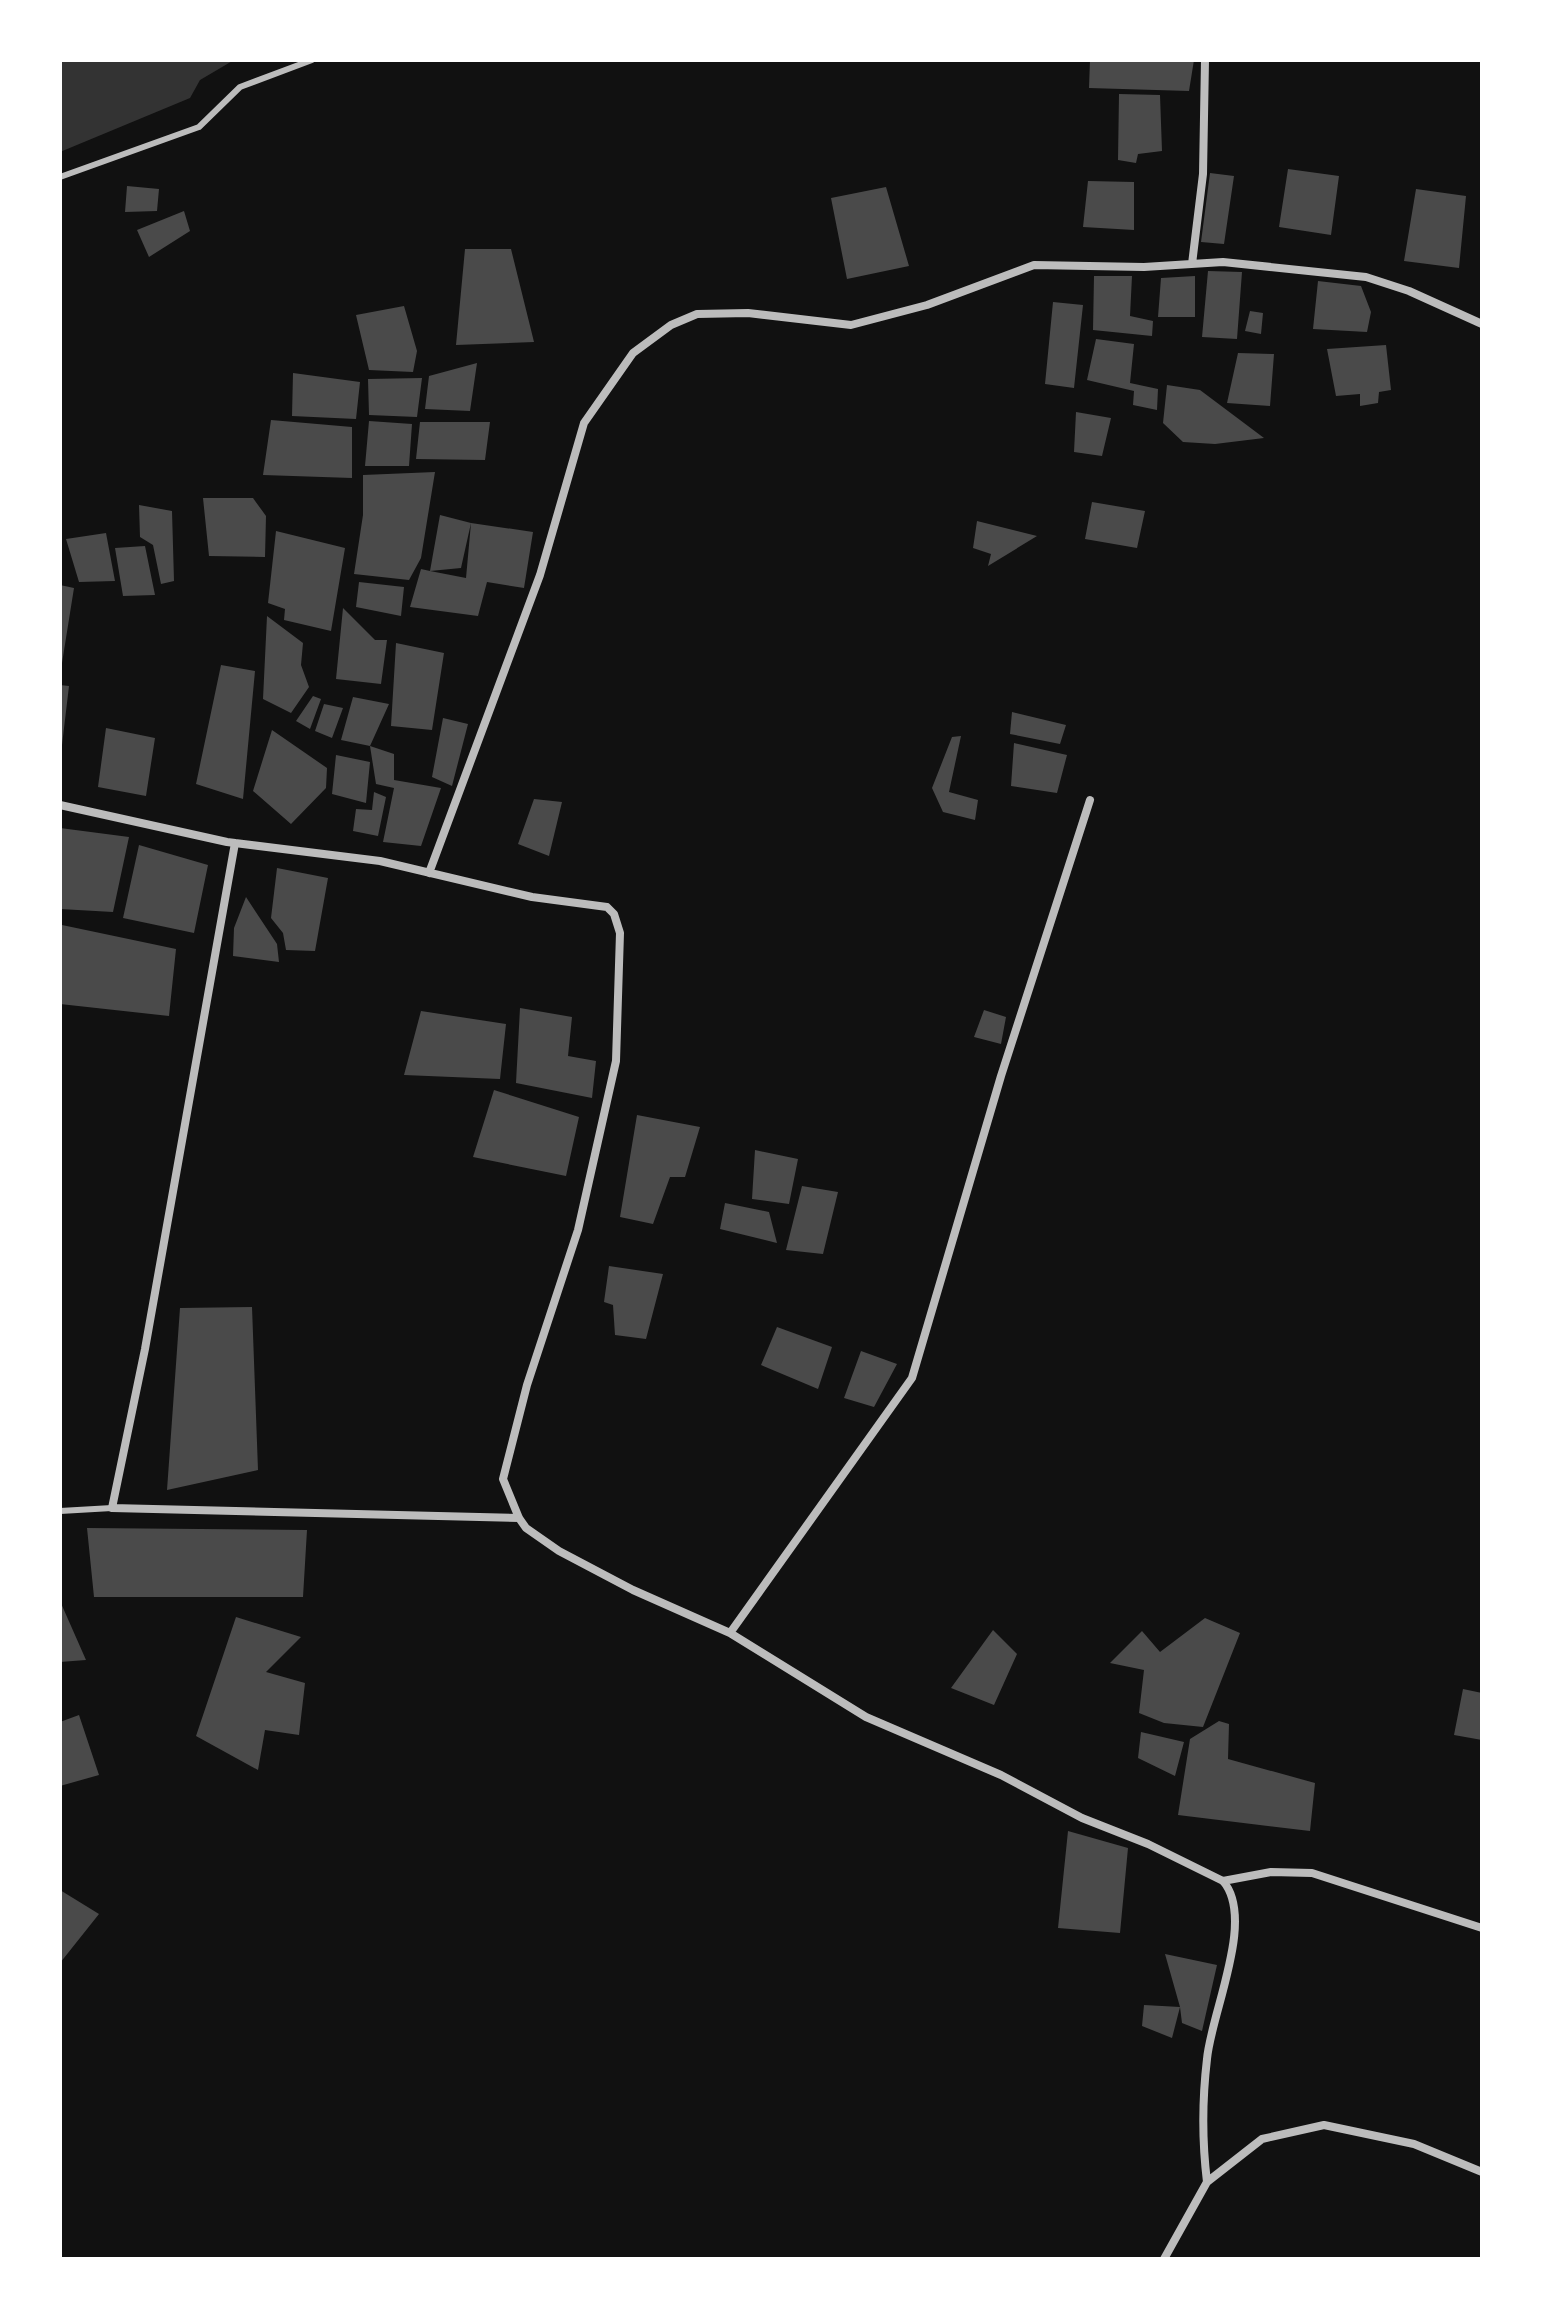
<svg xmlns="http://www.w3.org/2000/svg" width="1542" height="2319" font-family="Poppins,sans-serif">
<rect width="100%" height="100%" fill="#111"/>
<path fill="#333" d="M60 60H234L200 80 190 98 60 152Z"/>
<path fill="#4a4a4a" d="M1090 60H1194L1189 91 1089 88Z
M1119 94 1160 95 1162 151 1138 154 1136 163 1118 160Z
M1288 169 1339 176 1331 235 1279 227Z
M1210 173 1234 176 1224 244 1201 242Z
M1088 181 1134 182V230L1083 227Z
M127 186 159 189 157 211 125 212Z
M886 187 909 266 847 279 831 198Z
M1416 189 1466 196 1459 268 1404 261Z
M184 211 190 231 149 257 137 230Z
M465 249H511L534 342 456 345Z
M1208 271 1242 272 1237 339 1202 337Z
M1094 276H1132L1130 316 1153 321 1152 336 1093 330Z
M1195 276V317H1158L1161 278Z
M1318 281 1361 286 1371 312 1367 332 1313 329Z
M1053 302 1083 305 1074 388 1045 384Z
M404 306 417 351 413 372 369 370 356 315Z
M1250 311 1263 313 1261 334 1245 331Z
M1096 339 1134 344 1130 383 1158 389 1157 410 1133 405 1134 391 1087 380Z
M1386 345 1391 390 1379 392 1378 403 1360 406V394L1336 396 1327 349Z
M1238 353 1274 354 1270 406 1227 403Z
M477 363 470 411 425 409 429 376Z
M293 373 360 382 356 419 292 416Z
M422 378 417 417 369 415 368 379Z
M1167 385 1200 390 1264 438 1215 444 1183 442 1163 423Z
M1076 412 1111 418 1102 456 1074 452Z
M271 420 352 427V478L263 475Z
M369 421 412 424 409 466H365Z
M420 422H490L485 460 416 459Z
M435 472 421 558 409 580 354 574 363 515V475Z
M203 498H253L266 516 265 557 209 556Z
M1092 502 1145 511 1137 548 1085 539Z
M139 505 172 511 174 581 161 584 153 545 140 537Z
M440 515 471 523 461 568 430 571 466 578 471 523 533 532 524 588 487 582 478 616 410 607 421 569 430 571Z
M977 521 1037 536 988 566 991 554 973 548Z
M276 531 345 548 331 631 284 620 285 609 268 603Z
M106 533 115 581 79 582 66 539Z
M145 546 155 595 123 596 115 548Z
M359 582 404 587 401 616 356 607Z
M60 585 74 588 62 663H60Z
M343 608 375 640H387L381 684 336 679Z
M267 616 303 643 301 665 309 687 291 713 263 699Z
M396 643 444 653 432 730 391 726Z
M221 665 255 671 243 799 196 784Z
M60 685 69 686 62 745H60Z
M313 696 321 699 310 729 296 721Z
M353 697 389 704 370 746 341 740Z
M324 704 343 708 332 738 315 731Z
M1012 712 1066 725 1060 744 1010 734Z
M443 718 468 724 452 786 432 777Z
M106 728 155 738 146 796 98 787Z
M272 730 327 768 326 788 291 824 253 791Z
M961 736 949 792 978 800 975 820 943 812 932 788 952 737Z
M1014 743 1067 755 1057 793 1011 786Z
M370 746 394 754V780L441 788 421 846 383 842 394 788 376 784Z
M336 755 370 762 366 803 332 794Z
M374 792 386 797 378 836 353 831 356 809 372 810Z
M534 799 562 802 549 856 518 844Z
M60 828 129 837 113 912 60 909Z
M139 845 208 865 194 933 123 918Z
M277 868 328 878 315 951 286 950 283 933 271 918Z
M246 897 277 944 279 962 233 956 234 928Z
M62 925 176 949 169 1016 60 1004Z
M520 1008 572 1017 568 1056 596 1061 592 1098 516 1083Z
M984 1010 1006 1017 1001 1044 974 1037Z
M421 1011 506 1024 500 1079 404 1075Z
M494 1090 579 1117 566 1176 473 1157Z
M637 1115 700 1127 685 1177H670L653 1224 620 1217Z
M755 1150 798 1159 789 1204 752 1199Z
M802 1186 838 1192 823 1254 786 1250Z
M725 1203 769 1212 777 1243 720 1229Z
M609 1266 663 1274 646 1339 615 1335 613 1305 604 1302Z
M252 1307 258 1470 167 1490 180 1308Z
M777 1327 832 1347 818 1389 761 1365Z
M861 1351 897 1364 874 1407 844 1398Z
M87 1528 307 1530 303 1597H94Z
M60 1601 86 1660 60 1662Z
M236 1617 301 1637 266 1672 305 1683 299 1735 265 1730 258 1770 196 1736Z
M1205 1618 1240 1633 1203 1727 1164 1723 1139 1713 1144 1670 1110 1663 1142 1631 1160 1652Z
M993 1630 1017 1654 994 1705 951 1688Z
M1463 1689 1482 1693V1740L1454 1735Z
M79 1715 99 1775 60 1786V1722Z
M1219 1721 1229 1724 1228 1759 1315 1783 1310 1831 1178 1815 1190 1739Z
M1141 1732 1184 1742 1175 1776 1138 1758Z
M1068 1831 1128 1848 1120 1933 1058 1928Z
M60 1890 99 1914 60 1963Z
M1165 1954 1217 1965 1202 2031 1182 2023 1180 2007 1172 2038 1142 2026 1144 2005 1180 2007Z"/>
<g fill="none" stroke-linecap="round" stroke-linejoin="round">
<path stroke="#bcbcbc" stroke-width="6" d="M60 177 199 127 240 87 312 60
M60 1511 112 1508"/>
<path stroke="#bcbcbc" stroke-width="8" d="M1192 264 1203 174 1205 60
M60 805 227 842 380 861 532 897 607 907 614 914 620 933 616 1061 578 1230 527 1385 503 1479 519 1518 526 1528 559 1551 633 1590 730 1633 866 1717 1001 1775 1082 1818 1148 1844 1223 1881C1256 1919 1211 2013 1207 2059 1202 2101 1202 2141 1207 2182
M235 843 145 1349 112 1508 519 1518
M429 873 540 575 584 423 633 353 671 325 697 314 748 313 851 325 927 305 1034 265 1144 267 1223 262 1366 277 1409 291 1482 324
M730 1633 912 1378 1001 1076 1090 800
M1223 1881 1271 1872 1312 1873 1482 1928
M1164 2259 1207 2182 1262 2139 1324 2125 1414 2144 1482 2172"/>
</g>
<rect width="1542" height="2319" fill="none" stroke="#ffffff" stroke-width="124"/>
</svg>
